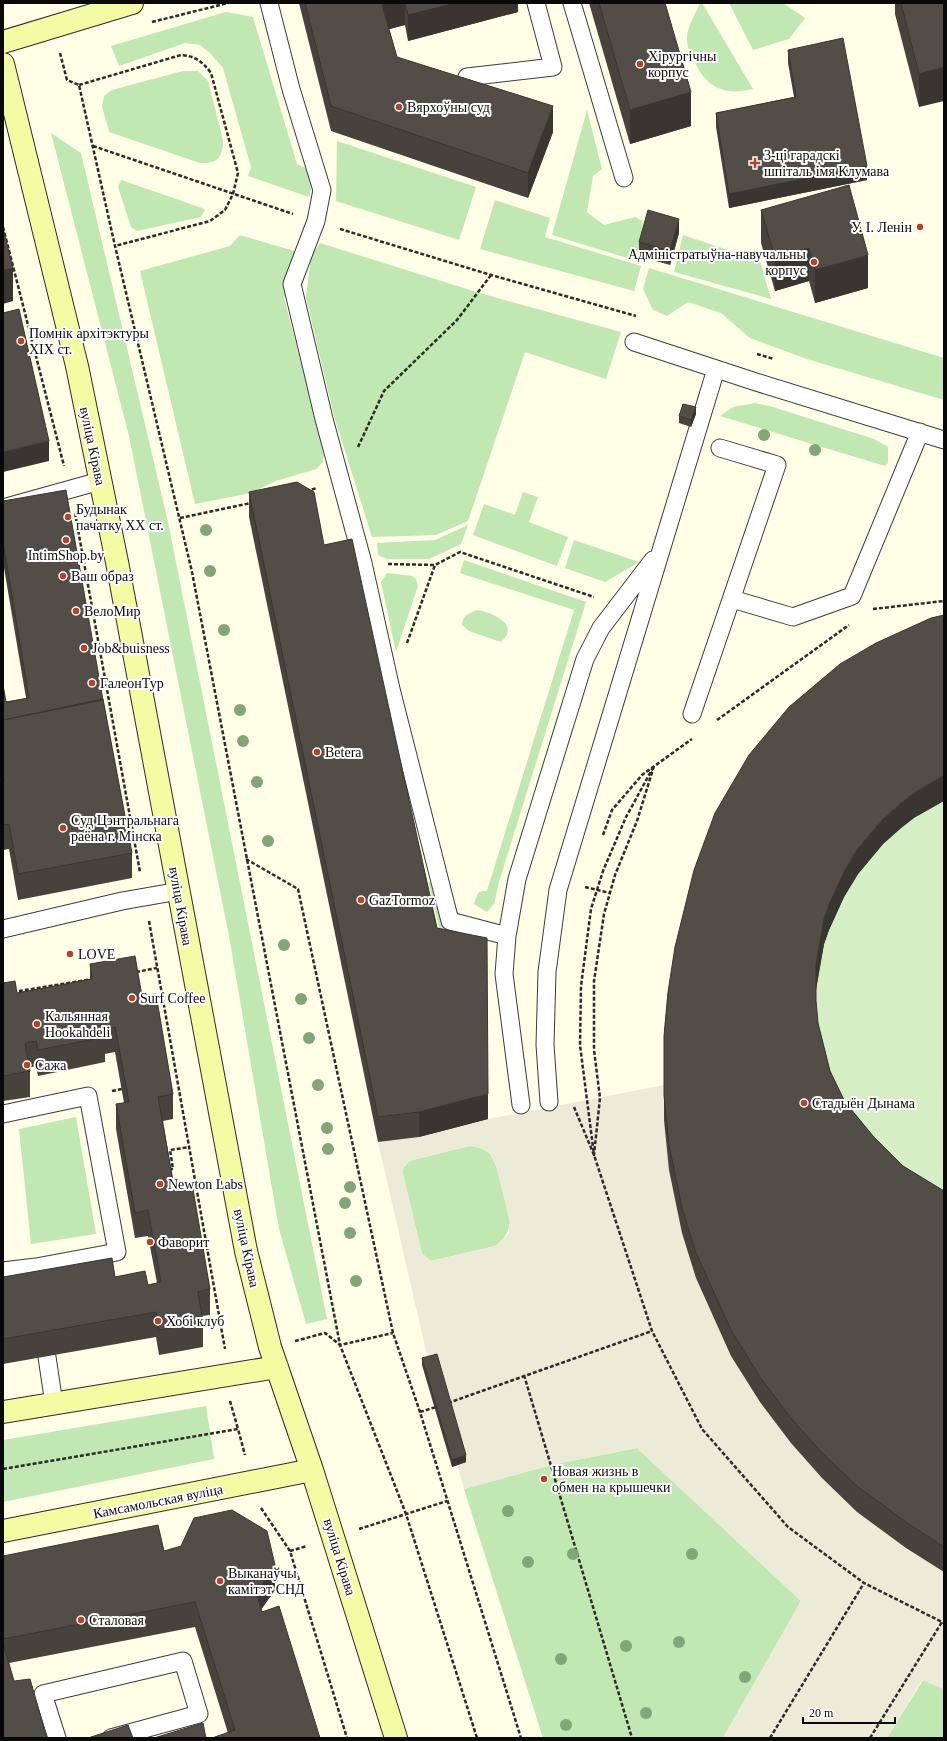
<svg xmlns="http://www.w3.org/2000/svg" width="947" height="1741" font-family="Georgia,serif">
<rect width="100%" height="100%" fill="#feffe6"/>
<path fill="#c1e7b2" d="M700 3H702L753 89C724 96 707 88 694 61 691 54 686 45 687 37 687 27 696 13 700 3Z
M729 3H783L805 18 789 39 753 50Z
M226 12 253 17 297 164 310 170 313 183 309 197 248 176 251 167 223 68 209 52 200 45 185 43 119 66 111 46Z
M183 71H198L208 81 223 140C223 157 218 164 200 163L109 132 102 106 104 96 112 90Z
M587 110 602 169 593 176 587 212 604 225 635 217 643 221 637 261 552 235Z
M51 133 81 153 168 522 327 1319 306 1324 279 1229 229 936 129 436Z
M337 141 476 187 459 240 336 201Z
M121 180 205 209 201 217 137 231 131 227 118 187Z
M495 200 550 218 545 237 641 266 634 291 480 249Z
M240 235 301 253 284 298 324 448 323 462 316 469 276 481 251 493 195 504 140 271 230 246Z
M683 235 740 254 757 250 771 299 674 272Z
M320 243 483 294 621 332 606 379 525 352 468 521 436 535 372 537 334 416 306 298 311 256Z
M649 268 944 358V400L807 359 750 338 721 313 688 302 667 316 653 310 643 289Z
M755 403 773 407 874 439 888 447V463L885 466 720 416 733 407Z
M523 492 538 497 529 522 568 537 557 566 473 535 484 504 515 515Z
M468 525 461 544 429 559H387L378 555 377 543 435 540Z
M574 540 639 562 605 582 565 568Z
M464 560 586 602 499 882 494 904 487 912 474 904 478 893 482 891H487L574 610 460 573Z
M387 573 412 576 416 579 418 586 396 652 381 582Z
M478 610C493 613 521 625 501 642L469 631 462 625C463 615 469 613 478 610Z
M428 882 434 883 449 941 445 951Z
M76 1117 96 1234 31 1244 19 1129Z
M469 1146C476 1147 484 1148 489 1153 499 1163 506 1206 510 1222 508 1233 505 1239 495 1246L431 1261 422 1254 403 1174V1169L409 1161Z
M206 1406 214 1459 3 1502V1440Z
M637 1448 801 1601 723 1738H543L464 1489 551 1465Z
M923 1680 944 1689V1738H887Z"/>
<path fill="#d5eec4" d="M944 640V1572C914 1553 884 1534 857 1511 774 1441 709 1339 682 1233 672 1196 667 1158 664 1120Z"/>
<path fill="#ecebd8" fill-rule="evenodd" d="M664 1085V1120L669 1170 682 1233 696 1278 731 1356 760 1402 791 1443 822 1478 857 1512 906 1548 944 1572V1689L922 1680 887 1738H723L801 1601 637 1448 551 1465 464 1489 429 1364 378 1142 419 1137 488 1119ZM469 1146 480 1148 489 1153 495 1162 510 1222 509 1232 503 1240 495 1246 431 1261 422 1253 403 1174V1169L409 1161Z"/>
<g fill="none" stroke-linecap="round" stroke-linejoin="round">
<g stroke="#3c3c3c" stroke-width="19">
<path id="service" d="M269 3 291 89 322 190 316 221 292 284 324 419 363 563 391 689 450 921 507 936
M572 3 624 178
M467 77 553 67 536 3
M634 342 756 382 944 440
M3 508 100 481
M732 599 793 617 852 596 920 432
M692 714 777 465 720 448
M3 929 122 901 179 891
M549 1102 545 1045 547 972 558 890 716 369
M521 1105 504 974 507 936 517 879 585 659 601 628 653 560
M3 1114 88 1096 117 1252 36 1267 39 1294
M3 1271 36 1267
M47 1357 54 1404
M57 1738 43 1694 183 1661 199 1714 111 1738"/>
</g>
<g stroke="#2b2b2b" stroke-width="24">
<path id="secondary" d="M3 42 132 3
M3 64 77 366 117 562 246 1251 270 1347 312 1470 396 1738
M3 1412 277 1367
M3 1531 312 1470"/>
</g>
<path stroke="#2b2b2b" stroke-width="2.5" stroke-dasharray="4 2" stroke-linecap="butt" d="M152 22 228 3
M60 53 67 80 79 85 115 246 192 572 340 1345 406 1514 477 1738
M79 85 181 55C195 56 202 61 211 73L238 173 233 194 225 210 210 221 115 246
M93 146 293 214
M3 227 64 466
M340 229 491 275 636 316
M757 354 774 359
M358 447 384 391 457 320 491 275
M306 491 317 488
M75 513 140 872
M180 518 251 503
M388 564 435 565 460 552 594 597
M873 609 944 601
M407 643 435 565
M717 720 849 625
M654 766 637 821 615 875 604 914 594 981V1050L600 1098 594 1155 580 1045 581 986 591 909 603 871 626 817Z
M603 835 612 810 642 775 692 739
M246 859 298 889 393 1333 420 1412 521 1738
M585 887 610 893
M149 921 225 1349
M136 972 157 968
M13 992 93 979
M112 1091 122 1089
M574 1107 594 1155 652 1331 702 1429 788 1527 864 1583 944 1623
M169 1169H173L170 1150 190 1147
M295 1341 325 1333 340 1345 393 1333
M524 1375 632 1738
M230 1401 238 1429
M448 1403 652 1331
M420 1412 436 1407
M3 1469 238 1429 245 1455
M261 1508 290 1551 347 1738
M359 1529 447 1501
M290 1551 307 1546
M770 1738 864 1583
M870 1738 942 1622"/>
<use href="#service" stroke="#fff" stroke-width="17"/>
<use href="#secondary" stroke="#f2fda3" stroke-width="22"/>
</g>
<g fill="#82a679">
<circle cx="764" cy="435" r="6"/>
<circle cx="815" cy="450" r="6"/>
<circle cx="206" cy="530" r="6"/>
<circle cx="210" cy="571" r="6"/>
<circle cx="224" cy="630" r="6"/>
<circle cx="240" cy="710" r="6"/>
<circle cx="243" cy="741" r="6"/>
<circle cx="257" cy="782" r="6"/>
<circle cx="268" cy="841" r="6"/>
<circle cx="284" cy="945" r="6"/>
<circle cx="301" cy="999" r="6"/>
<circle cx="309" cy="1038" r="6"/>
<circle cx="318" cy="1085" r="6"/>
<circle cx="327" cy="1128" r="6"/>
<circle cx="328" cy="1149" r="6"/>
<circle cx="350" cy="1187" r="6"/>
<circle cx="345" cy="1203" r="6"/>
<circle cx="350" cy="1233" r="6"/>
<circle cx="356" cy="1281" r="6"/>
<circle cx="508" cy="1511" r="6"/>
<circle cx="573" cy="1554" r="6"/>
<circle cx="692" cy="1554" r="6"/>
<circle cx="528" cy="1562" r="6"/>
<circle cx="679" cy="1642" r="6"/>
<circle cx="626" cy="1646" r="6"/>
<circle cx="561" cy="1659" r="6"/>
<circle cx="745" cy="1677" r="6"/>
<circle cx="646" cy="1713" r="6"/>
<circle cx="566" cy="1725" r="6"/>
</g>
<path fill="#47423c" d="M299 3H518V12L408 41 405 25 389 29 397 57 553 132 528 198 331 131Z
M589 3H665L691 126 630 144Z
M895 3H944L919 107 895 14Z
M788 50 867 180 729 208 716 127V113L794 97 788 63Z
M761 210 868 288 815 303 809 281 775 291 761 243Z
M679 233 670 265 639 256V242Z
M696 414 691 427 679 423V416Z
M249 492 437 928 488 1119 419 1137 378 1142 249 517Z
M3 501 103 700 132 853V878L18 900 9 849 3 850V685L6 702 26 698 3 562Z
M914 818 901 828 883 844 858 874 844 897 829 930 824 944 816 989V1001L818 1023 830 1071 845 1102 873 1136 903 1166 944 1191V1572L906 1548 857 1512 822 1478 791 1443 760 1402 731 1356 696 1278 682 1233 669 1170 664 1120V1036L668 992Z
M90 964 142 996 173 1094V1119L163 1121 175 1192 210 1289V1315L202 1316 203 1322V1347L159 1355 156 1337 3 1364V1277H115L148 1285 157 1283 148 1236 135 1238 116 1129V1104L124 1103 115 1052 105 1054V1062L38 1076 36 1066 29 1068 30 1071V1097L3 1101V983L17 993 90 980Z
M422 1358 466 1462 452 1467 422 1365Z
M164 1551 275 1590 261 1609 320 1738 228 1733 195 1627 9 1663 14 1681 3 1738V1556Z"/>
<path fill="#393631" d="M392 3H405V25L382 31V5Z
M456 3H518V12L408 41V15Z
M944 67V101L919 107V74Z
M691 92V126L630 144V110Z
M553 106V132L528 198V173Z
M867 166V180L729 208V194Z
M679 219V233L670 265V251Z
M809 248V281L775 291V258Z
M868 255V288L815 303V270Z
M13 268V301L3 304V270Z
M696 407V414L691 427V420Z
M49 441V461L3 472V452Z
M944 775V801L914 818 901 828 883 844 858 874 844 897 829 930 824 944 816 990V965L824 919 829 905 844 872 858 848 883 819 901 803 914 793Z
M488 1094V1119L419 1137V1112Z
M466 1455V1462L452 1467V1460Z
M275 1565V1590L256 1617V1592Z"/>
<path fill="#524d46" stroke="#393631" d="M305 3H392L382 5 397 57 553 106 528 173 331 106Z
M405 3H456L408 15Z
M599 3H665L691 92 630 110Z
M901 3H944V67L919 74Z
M843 38 867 166 729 194 716 113 796 97 788 50Z
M849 185 868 255 815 270 809 248 775 258 761 210Z
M648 210 679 219 670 251 639 242Z
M3 228 13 268 3 270Z
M19 309 49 441 3 452V313Z
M683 404 696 407 691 420 679 416Z
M297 482 314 492 324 545 352 539 437 928 487 938 488 1094 419 1112 378 1117 249 492Z
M66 490 103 700 3 720V685L6 702 29 698 3 542V501Z
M944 615V775L914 793 901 803 883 819 858 848 844 872 829 905 824 919 816 965V1001L818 1023 830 1071 845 1102 873 1136 903 1166 944 1191V1547L906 1522 857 1486 822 1453 791 1418 760 1377 731 1330 696 1253 682 1208 669 1145 664 1095V1036L668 992 675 947 694 870 715 813 749 755 789 707 840 664 876 643 931 618Z
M103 699 132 853 18 874 9 824 3 825V782L4 781 3 773V720Z
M135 956 142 996 156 994 173 1094 158 1097 175 1192 193 1189 210 1289 198 1292 203 1322 159 1330 156 1312 3 1339V1277L112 1258 115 1277 145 1271 148 1285 161 1282 148 1210 135 1213 116 1104 129 1102 115 1027 104 1029 105 1037 38 1050 36 1041 25 1043 30 1071 3 1076V983L15 981 17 993 92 979 90 964Z
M437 1354 466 1455 452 1460 422 1358Z
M232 1510 267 1531 275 1565 256 1592 262 1612 279 1606 320 1738H212L235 1730 195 1602 3 1639V1556L158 1525 164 1551 181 1546 194 1518Z
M3 1643 14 1681 30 1679 47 1738H3Z
M203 1723 206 1738H154Z
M128 1725 133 1738H88Z"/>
<g fill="#b54226" stroke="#fff" stroke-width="1.5">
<circle cx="640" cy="64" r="4"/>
<circle cx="399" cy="107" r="4"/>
<path d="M753 157h4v4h4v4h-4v4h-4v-4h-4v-4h4z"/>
<circle cx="920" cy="227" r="4"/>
<circle cx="814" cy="262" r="4"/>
<circle cx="21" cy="341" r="4"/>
<circle cx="68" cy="517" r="4"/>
<circle cx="66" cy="540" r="4"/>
<circle cx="63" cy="576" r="4"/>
<circle cx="76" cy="611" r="4"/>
<circle cx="84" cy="648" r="4"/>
<circle cx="92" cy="683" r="4"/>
<circle cx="317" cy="752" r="4"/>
<circle cx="63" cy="828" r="4"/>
<circle cx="361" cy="900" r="4"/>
<circle cx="70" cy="954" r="4"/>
<circle cx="132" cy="998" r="4"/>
<circle cx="37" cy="1024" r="4"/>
<circle cx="27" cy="1065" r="4"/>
<circle cx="804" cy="1103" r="4"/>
<circle cx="160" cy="1184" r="4"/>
<circle cx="150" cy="1242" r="4"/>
<circle cx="158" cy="1321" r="4"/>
<circle cx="544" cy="1479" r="4"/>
<circle cx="220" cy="1581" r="4"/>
<circle cx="81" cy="1620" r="4"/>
</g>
<g text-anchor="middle" stroke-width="4" stroke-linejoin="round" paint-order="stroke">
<g font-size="14" fill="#090909" stroke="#fff" text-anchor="start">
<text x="648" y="61">Хірургічны<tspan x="648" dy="16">корпус</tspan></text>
<text x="407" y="112">Вярхоўны суд</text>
<text x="764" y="160">3-ці гарадскі<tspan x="764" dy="16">шпіталь імя Клумава</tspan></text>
<text x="912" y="232" text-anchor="end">У. І. Ленін</text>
<text x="806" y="259" text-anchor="end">Адміністратыўна-навучальны<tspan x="806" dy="16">корпус</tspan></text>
<text x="29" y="338">Помнік архітэктуры<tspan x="29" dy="16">ХІХ ст.</tspan></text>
<text x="76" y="514">Будынак<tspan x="76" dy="16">пачатку XX ст.</tspan></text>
<text x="66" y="560" text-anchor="middle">IntimShop.by</text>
<text x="71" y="581">Ваш образ</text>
<text x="84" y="616">ВелоМир</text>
<text x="92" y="653">Job&amp;buisness</text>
<text x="100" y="688">ГалеонТур</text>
<text x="325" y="757">Betera</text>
<text x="71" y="825">Суд Цэнтральнага<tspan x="71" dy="16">раёна г. Мінска</tspan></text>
<text x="369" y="905">GazTormoz</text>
<text x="78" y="959">LOVE</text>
<text x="140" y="1003">Surf Coffee</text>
<text x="45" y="1021">Кальянная<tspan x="45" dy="16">Hookahdeli</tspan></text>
<text x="35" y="1070">Сажа</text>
<text x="812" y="1108">Стадыён Дынама</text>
<text x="168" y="1189">Newton Labs</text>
<text x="158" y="1247">Фаворит</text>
<text x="166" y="1326">Хобі клуб</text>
<text x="552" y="1476">Новая жизнь в<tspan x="552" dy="16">обмен на крышечки</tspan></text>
<text x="228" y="1578">Выканаўчы<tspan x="228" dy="16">камітэт СНД</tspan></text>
<text x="89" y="1625">Сталовая</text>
</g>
<g font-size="14" fill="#090909" stroke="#fff">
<text transform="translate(93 446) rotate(78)" y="5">вуліца Кірава</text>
<text transform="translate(181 906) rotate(80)" y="5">вуліца Кірава</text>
<text transform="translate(247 1248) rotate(78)" y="5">вуліца Кірава</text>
<text transform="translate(158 1501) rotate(-11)" y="5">Камсамольская вуліца</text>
<text transform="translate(340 1557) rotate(73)" y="5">вуліца Кірава</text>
</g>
</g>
<rect width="947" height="1741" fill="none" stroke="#090909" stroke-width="8"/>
<path d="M803 1717v6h92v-6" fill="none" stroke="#090909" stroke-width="2"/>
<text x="809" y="1717" font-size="12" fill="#090909" stroke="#ffffff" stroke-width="3" paint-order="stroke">20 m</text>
</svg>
